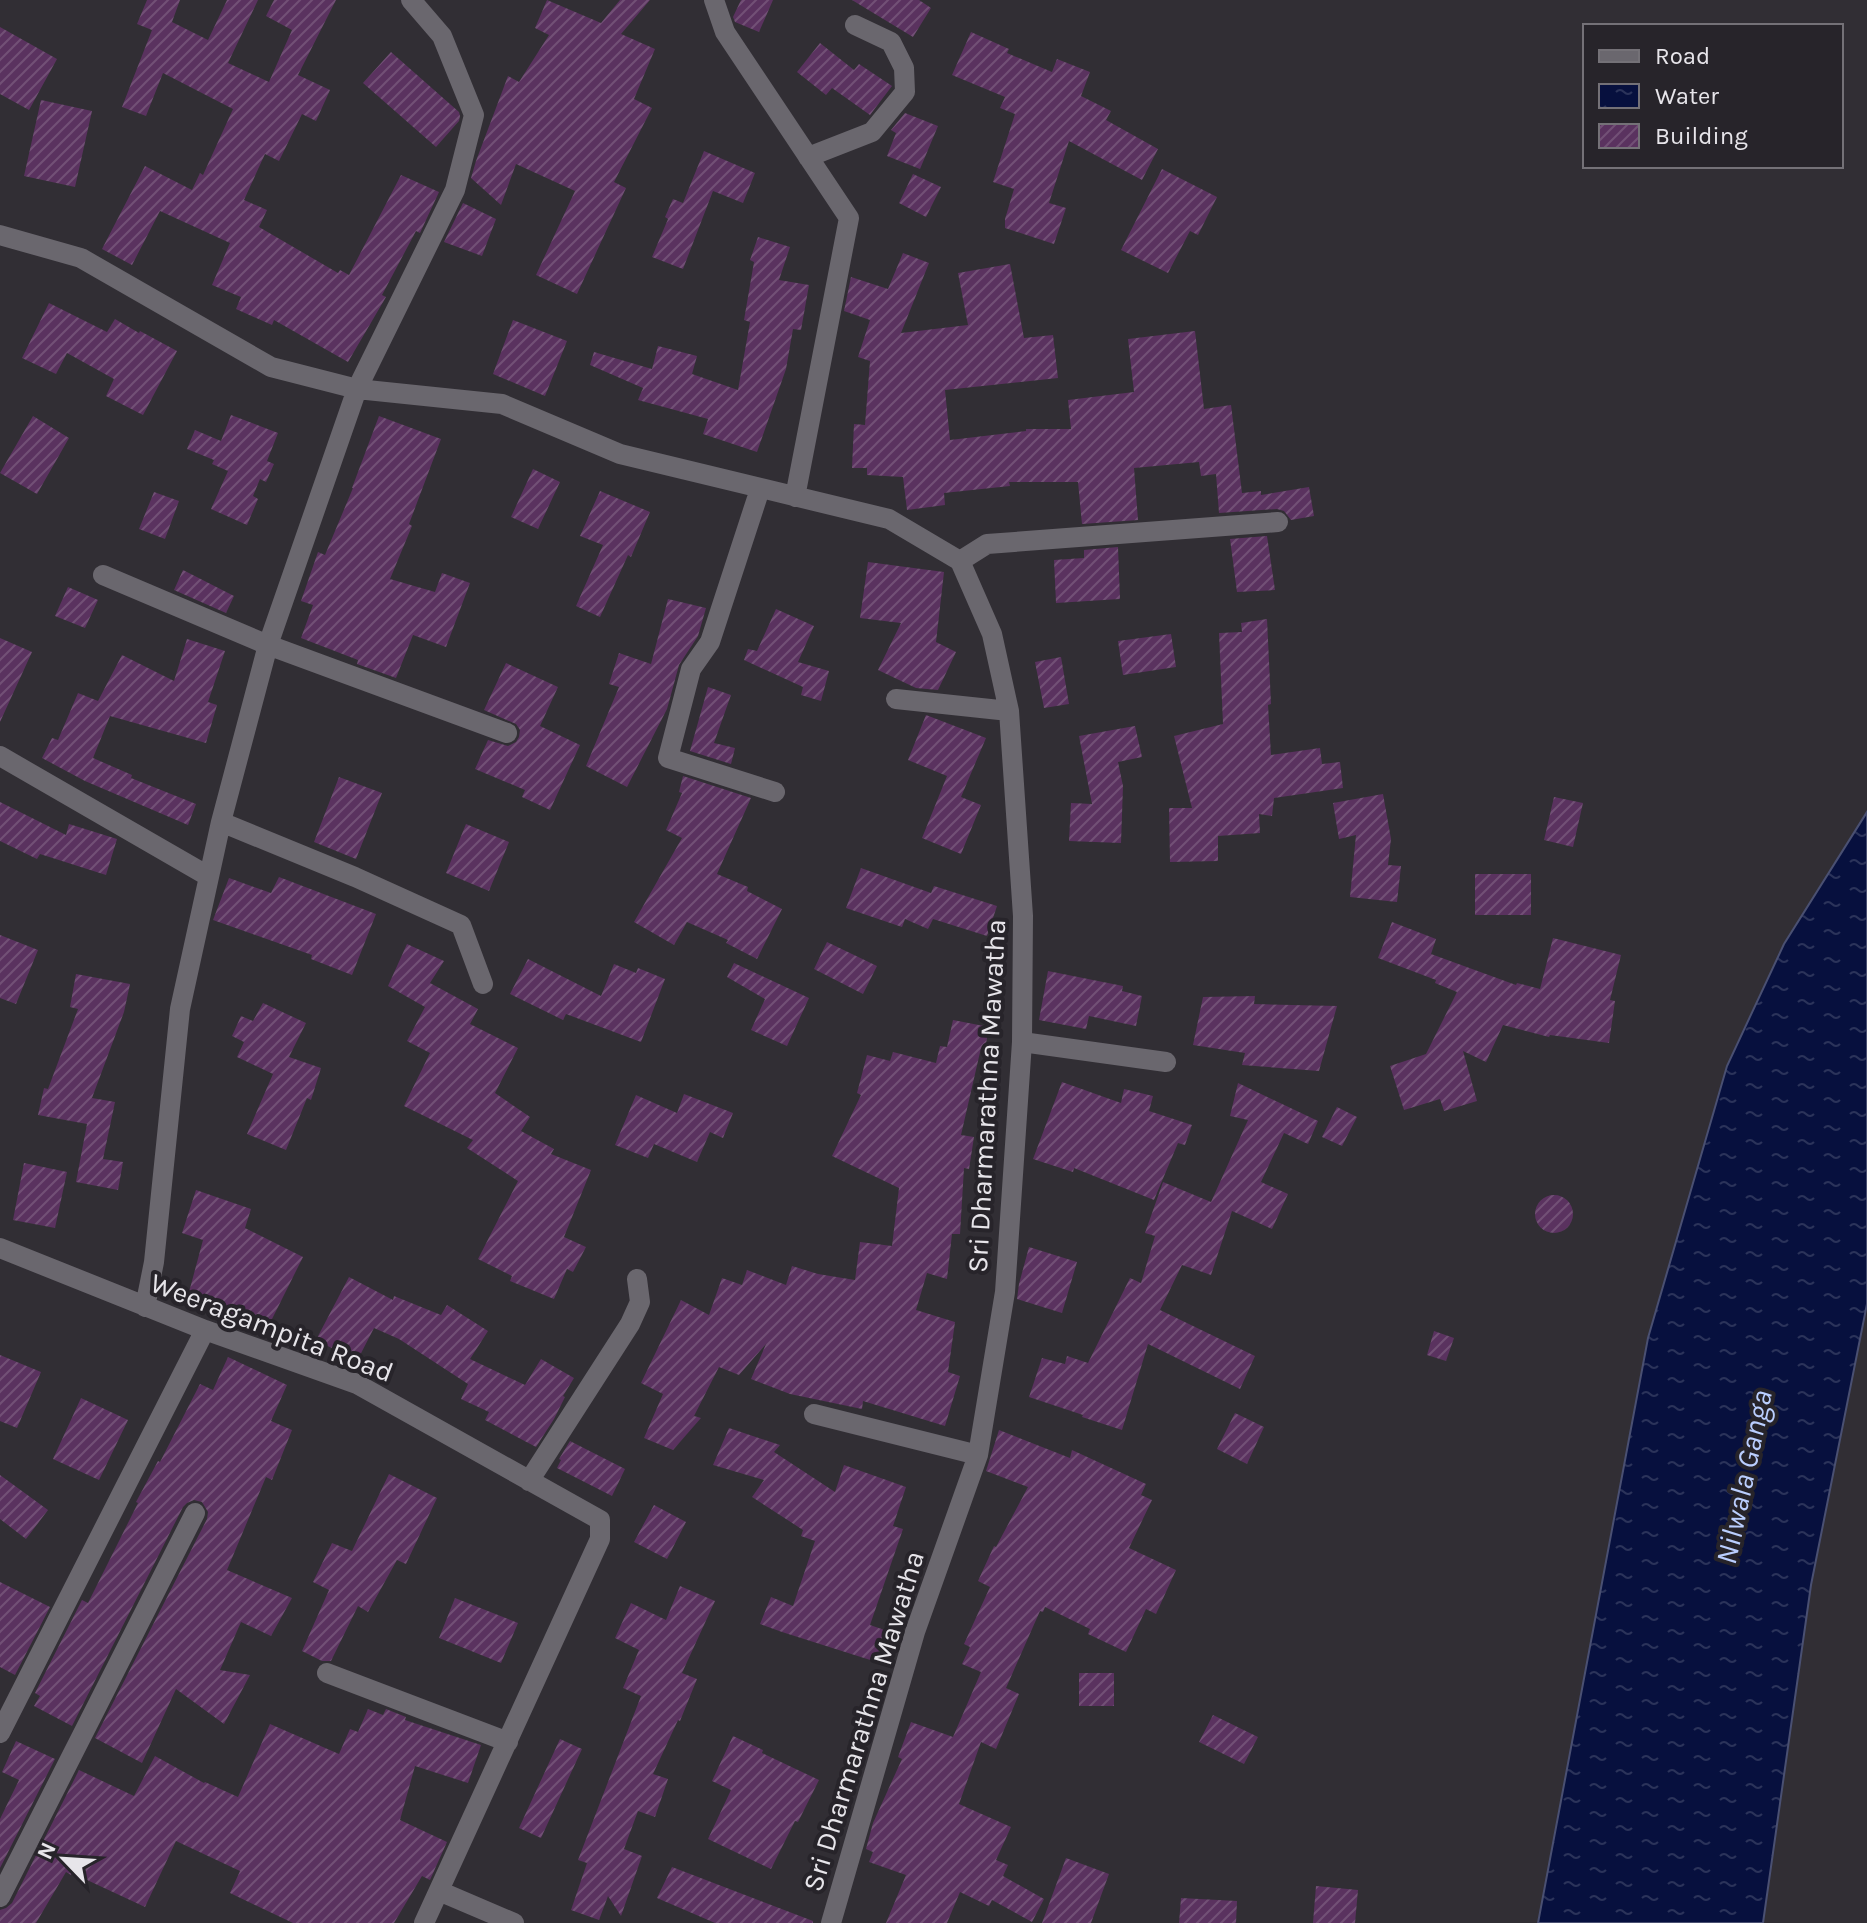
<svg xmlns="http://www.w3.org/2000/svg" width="1867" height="1923" font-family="Karla,sans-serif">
<defs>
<pattern id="water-ripples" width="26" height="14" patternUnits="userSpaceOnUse" patternTransform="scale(2)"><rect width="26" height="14" fill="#07103e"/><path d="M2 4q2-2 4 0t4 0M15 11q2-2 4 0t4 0" fill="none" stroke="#2b335a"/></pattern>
<pattern id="building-hatch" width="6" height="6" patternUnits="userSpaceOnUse" patternTransform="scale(2)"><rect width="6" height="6" fill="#5a325f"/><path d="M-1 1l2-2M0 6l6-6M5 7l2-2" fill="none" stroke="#725076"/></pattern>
</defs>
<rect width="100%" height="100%" fill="#312e34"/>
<path fill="url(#water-ripples)" stroke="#4a5072" stroke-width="2" d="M1867 812V1304L1811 1585 1763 1923H1538L1648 1338 1727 1066 1784 944Z"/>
<path fill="url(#building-hatch)" d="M147 0H180L172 22 208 40 227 0H258L228 63 269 82 292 30 266 16 274 0H336L298 75 330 90 316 121 302 114 279 161 265 154 244 200 267 210 259 227 338 273 340 270 349 275 401 175 439 192 420 233 416 231 382 295 386 297 348 362 274 320 272 325 236 309 241 297 212 285 230 243 160 211 132 265 102 249 145 166 192 190 200 173 203 175 233 109 163 73 146 116 122 107 152 30 137 24Z
M547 0 601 23 620 0H650L621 34 655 49 634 99 652 108 614 182 626 188 577 294 536 275 575 191 516 164 501 205 471 178 476 161 508 76 519 82 549 35 535 28Z
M741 0H773L759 32 735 22 733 17Z
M852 0H919L931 8 913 37Z
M0 27 57 59 29 110 0 94Z
M971 32 1009 49 1007 53 1052 72 1057 59 1090 72 1081 96 1111 111 1106 120 1158 149 1142 180 1069 141 1049 203 1066 208 1054 244 1005 228V219L1014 189 993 182 1015 114 1000 108 1005 97 952 75Z
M820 43 854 70 859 64 892 86 870 115 832 88 826 95 797 72Z
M391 52 459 112 460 116 459 121 436 147 363 83Z
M41 100 92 111 75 187 24 176Z
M905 113 938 126 920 169 887 156 896 133 891 130Z
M704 151 755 173 743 203 713 191 683 269 652 257 668 219 665 217 673 199 683 203Z
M1162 169 1217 197 1198 235 1190 231 1168 273 1121 250Z
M913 174 941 187 926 217 899 203Z
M463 203 496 219 482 256 444 242Z
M758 237 790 247 779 280 809 285 801 330 793 329 786 369 757 452 703 434 708 419 638 400 643 388 590 365 594 352 652 369 658 346 697 356 692 374 738 390 750 322 744 320 754 262 750 260Z
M903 253 929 263 901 333 968 325 958 273 1010 264 1024 338 1053 335 1058 378 945 390 950 440 1026 431V429H1071L1068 400 1134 392 1128 339 1195 331 1204 409 1231 405 1242 493 1261 491V495L1309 487 1314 516 1291 520 1284 511 1277 509 1219 513 1216 474 1201 476 1199 462 1134 468 1138 520 1082 524 1078 482H1009L1010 486 944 493 945 505 907 510 903 477 867 475V468H852L854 424 865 425 870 361 858 357 870 320 844 311 851 277 888 289Z
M49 303 107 332 115 319 139 333 140 331 177 351 143 415 106 396 114 379 67 353 56 374 22 358Z
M513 320 567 341 545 396 493 374Z
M231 415 278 433 267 461 274 464 266 482 260 479 253 496 258 499 247 525 211 509 228 471 212 464 214 460 187 449 195 430 221 441Z
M33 416 69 438 37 494 0 473Z
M379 416 441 439 409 524 412 526 390 579 435 592 442 573 470 583 446 647 413 635 396 678 357 664 358 660 301 638 313 605 301 601 318 552 325 555 353 488H352Z
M533 469 560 482 538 529 511 517Z
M600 491 650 512 631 557 628 555 600 617 576 606 603 545 580 536Z
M154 492 179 501 165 539 139 529Z
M1267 536 1275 590 1237 592 1230 539Z
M1118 547 1120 599 1056 603 1054 560 1084 558V550Z
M868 562 944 572 936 642 956 652 938 690 916 688 878 670 901 623 860 618Z
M183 570 234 596 226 613 174 590Z
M68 587 98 600 85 628 55 616Z
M668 599 706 608 698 636 679 665 667 709 627 787 586 766 619 687 609 684 619 653 651 664Z
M776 609 814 626 798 662 829 671 821 701 801 695 803 687 744 660 748 649 757 651Z
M1267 619 1271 704 1268 705 1271 755 1320 748 1322 764 1340 762 1343 788 1274 798 1272 816 1259 814 1260 833 1218 836V861L1170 862 1169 808H1192L1174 736 1223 724 1219 633 1242 632 1241 623Z
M1171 634 1176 667 1123 675 1118 641Z
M0 638 32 652 0 722Z
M187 639 225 651 208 702 217 705 206 743 110 716 93 758 132 775 131 778 196 804 188 825 85 781 42 758 52 738 58 740 78 693 98 701 122 655 174 681Z
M1061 657 1069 704 1044 708 1035 662Z
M506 663 558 687 540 726 580 745 550 810 522 797 525 790 475 769 488 740 508 746 516 742 519 737 520 730 516 724 484 710Z
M708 687 731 695 714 743 735 748 731 764 690 751Z
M926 715 986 738 961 797 981 805 961 854 922 838 947 776 908 760Z
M1135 726 1142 757 1118 762 1123 786 1121 843 1069 841 1071 803 1092 804 1079 736Z
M683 776 751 798 717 874 748 887 747 891 782 909 757 959 726 943 728 940 687 922 674 945 634 922 682 838 666 830 682 793 679 792Z
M339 777 382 793 356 859 314 842Z
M1383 794 1391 839 1388 865 1401 866 1397 902 1350 897 1356 835 1339 839 1333 803Z
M1554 797 1583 803 1573 847 1544 840Z
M0 802 66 835 69 824 117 839 106 875 40 854 37 859 0 841Z
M466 824 509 842 489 891 446 873Z
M861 868 931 893 934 886 997 906 987 936 933 919 928 929 905 919 902 927 846 908Z
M1475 874H1531V915H1475Z
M279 877 376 914 352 975 311 959 312 955 213 920 229 878 271 893Z
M1392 922 1436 939 1431 954 1516 985 1517 983 1540 989 1553 938 1621 955 1610 1000 1615 1001 1609 1043 1550 1035 1549 1037 1503 1025 1486 1062 1463 1051 1477 1101 1444 1111 1440 1099 1404 1110 1390 1066 1426 1054 1457 992 1435 983 1436 980 1378 958Z
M0 935 38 950 16 1004 0 998Z
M827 942 877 966 863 994 814 969Z
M407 944 444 961 430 983 478 1009 470 1024 518 1048 495 1093 530 1117 521 1131 554 1149 551 1154 591 1170 564 1237 586 1247 573 1272 567 1269 554 1299 510 1281 512 1276 478 1259 518 1181 467 1148 473 1140 404 1106 430 1053 407 1041 425 1007 388 986Z
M528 959 601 996 614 964 636 973 638 968 665 979 641 1042 566 1014 563 1020 510 994Z
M734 963 809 998 787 1046 751 1030 765 999 727 977Z
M1048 971 1123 986 1122 991 1142 996 1136 1026 1089 1016 1086 1029 1039 1020Z
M76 974 130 984 124 1012 92 1098 115 1102 103 1159 123 1162 118 1190 76 1182 87 1124 38 1115 44 1088 48 1089 78 1009 70 1007Z
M1255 996 1254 1004 1337 1006 1319 1071 1242 1065 1245 1053 1193 1045 1203 997Z
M263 1003 306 1023 289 1057 321 1068 311 1100 307 1098 286 1150 247 1134 273 1074 237 1057 244 1042 232 1036 241 1016 253 1021Z
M953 1020 989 1027 985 1049 981 1048 961 1135 974 1137 969 1169 964 1168 960 1234H952L947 1279 927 1273 916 1310 955 1322 948 1372 960 1376 945 1426 863 1401 862 1409 790 1394 751 1379 766 1344 739 1375 719 1367 694 1416 701 1418 673 1450 644 1438 663 1394 641 1383 681 1300 709 1315 722 1278 742 1285 747 1270 786 1285 792 1266 818 1274 855 1280 860 1242 892 1246 899 1188 832 1156 861 1095 857 1093 867 1055 890 1061 893 1052 936 1063 940 1046 947 1047Z
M1062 1082 1121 1103 1124 1089 1153 1096 1149 1111 1192 1125 1185 1145 1178 1143 1154 1200 1074 1168 1073 1172 1033 1159Z
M1238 1083 1318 1121 1308 1144 1284 1133 1261 1182 1288 1194 1272 1229 1232 1211 1211 1275 1182 1265 1160 1310 1255 1356 1240 1389 1148 1344 1122 1430 1082 1417 1083 1415 1029 1397 1042 1358 1065 1364 1067 1356 1088 1363 1130 1278 1141 1283 1155 1236 1145 1233 1163 1182 1211 1202 1248 1120 1230 1116Z
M684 1094 733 1113 723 1138 710 1132 697 1162 654 1144 648 1158 615 1145 636 1095 677 1113Z
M1337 1107 1357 1117 1342 1146 1322 1137Z
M24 1163 67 1172 55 1228 13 1220Z
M196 1190 251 1209 245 1228 303 1257 266 1331 222 1309 185 1307 203 1240 182 1233Z
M1535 1214a19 19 0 1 1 38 0a19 19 0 1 1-38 0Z
M1029 1247 1077 1262 1062 1313 1017 1299 1019 1284Z
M349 1277 393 1300 394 1296 441 1315 447 1305 488 1331 470 1359 525 1385 541 1359 574 1378 563 1396 565 1397 554 1419 536 1447 485 1420 489 1412 461 1399 468 1384 399 1339 374 1328 357 1361 316 1340Z
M1434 1331 1454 1338 1446 1361 1427 1355Z
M0 1355 41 1372 17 1428 0 1421Z
M228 1357 287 1385 271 1421 292 1430 272 1480 266 1477 227 1570 292 1598 271 1636 241 1622 220 1670 250 1675 224 1724 176 1689 142 1763 95 1738 207 1519 208 1512 202 1502 194 1500 187 1503 183 1507 72 1726 34 1706 40 1696 35 1693 82 1600 88 1603 138 1503 136 1502 158 1461 160 1462 200 1384 213 1390Z
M81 1398 128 1420 99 1480 53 1459Z
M1235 1413 1264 1427 1247 1464 1217 1449Z
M729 1428 780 1445 774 1452 835 1492 844 1465 906 1487 893 1526 903 1529 870 1625 896 1634 886 1665 782 1632 760 1624 771 1597 793 1606 815 1541 801 1536 803 1530 752 1497 764 1480 713 1465Z
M999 1430 1070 1458 1072 1450 1146 1484 1141 1495 1152 1500 1129 1548 1176 1570 1156 1614 1146 1609 1126 1652 1088 1634 1090 1629 1045 1607 1043 1612 1040 1611 1006 1688 1019 1694 996 1749 981 1742 959 1804 1011 1827 996 1860 1008 1865 1003 1876 1044 1899 1032 1922 992 1900 989 1906 960 1892 947 1923H886L906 1875 869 1862 873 1852 866 1849 873 1823 902 1759 898 1757 911 1722 953 1737 981 1672 962 1664 970 1647 964 1644 990 1587 978 1581 994 1546 996 1547 1028 1487 986 1471Z
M570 1441 625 1469 612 1496 557 1468 561 1460 559 1459Z
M389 1474 437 1498 406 1564 397 1560 368 1612 358 1606 331 1661H322L302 1651 329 1590 313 1582 332 1543 352 1551Z
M0 1475 48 1510 26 1539 0 1519Z
M654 1505 686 1522 667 1559 634 1542Z
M0 1582 50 1607 15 1675 0 1667Z
M680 1586 715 1601 682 1673 697 1679 680 1721 678 1720 653 1774 668 1779 655 1817 638 1811 624 1849 642 1856 621 1916 608 1896 599 1920 571 1910 587 1863 578 1860 641 1696 623 1688 639 1650 615 1638 631 1603 666 1620Z
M455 1598 518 1623 501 1663 439 1638Z
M1079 1673H1114V1706H1079Z
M368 1709 383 1715 386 1709 406 1717 405 1720 481 1745 468 1783 415 1766 400 1820 447 1842 430 1880 422 1876 394 1923H293L230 1893 240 1871 176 1841 145 1907 72 1873 71 1875 66 1872 36 1923H0V1910L6 1908 12 1903 79 1770 134 1796 155 1756 204 1783 205 1782 238 1797 270 1724 339 1754 350 1729 358 1732Z
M1213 1715 1258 1737 1244 1764 1199 1742Z
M733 1736 763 1750 762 1753 819 1780 798 1822 795 1821 771 1869 708 1839 731 1790 712 1781Z
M560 1739 582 1749 541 1838 519 1828Z
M16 1741 55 1759 0 1868V1819L19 1780 2 1772Z
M1066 1858 1109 1874 1091 1923H1042Z
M672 1867 813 1921V1923H715L657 1898Z
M1316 1886 1358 1890 1355 1923H1313Z
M1181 1898 1237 1901 1236 1923H1179Z"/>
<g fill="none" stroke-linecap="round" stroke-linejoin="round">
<path stroke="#6a676e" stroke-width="20" d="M714 0 725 32 849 218 795 497
M808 157 872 132 905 92 904 68 891 42 855 25
M0 235 81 258 271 367 357 389 502 404 620 454 889 519 960 561 992 634 1009 711 1023 916 1022 1042 1005 1292 978 1455 915 1632 831 1923
M760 489 710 642 691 669 668 758 775 792
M960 561 987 544 1278 522
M103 575 268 645 507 733
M896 699 1009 711
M0 756 208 876
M221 822 355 877 461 925 483 984
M1022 1042 1166 1062
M0 1248 205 1330 357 1384 600 1520V1539L424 1923
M145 1307 154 1262 180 1009 221 822 268 645 357 389 455 190 474 115 442 36 411 0
M814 1414 978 1455
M529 1481 630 1324 640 1302 637 1279
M327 1673 508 1742
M0 1733 205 1330
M439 1891 514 1923
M0 1897 195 1513"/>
</g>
<g text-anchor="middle" stroke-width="8" stroke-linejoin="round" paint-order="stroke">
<g font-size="28" fill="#e7e5ea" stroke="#27242a">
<text transform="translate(986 1096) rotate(-87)" y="10">Sri Dharmarathna Mawatha</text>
<text transform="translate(272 1327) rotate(21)" y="10">Weeragampita Road</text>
<text transform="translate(863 1721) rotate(-73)" y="10">Sri Dharmarathna Mawatha</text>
</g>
<g font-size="30" font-style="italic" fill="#bacefe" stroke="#27242a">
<text transform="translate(1744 1477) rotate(-78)" y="10">Nilwala Ganga</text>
</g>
</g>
<rect x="1583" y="24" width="260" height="144" fill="#27242a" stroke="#747177" stroke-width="2"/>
<rect x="1599" y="50" width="40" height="12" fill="#6a676e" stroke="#747177" stroke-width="2"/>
<text x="1655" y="64" font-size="24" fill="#e7e5ea">Road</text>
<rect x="1599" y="84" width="40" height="24" fill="url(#water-ripples)" stroke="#747177" stroke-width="2"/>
<text x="1655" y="104" font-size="24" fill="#e7e5ea">Water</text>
<rect x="1599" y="124" width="40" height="24" fill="url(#building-hatch)" stroke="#747177" stroke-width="2"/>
<text x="1655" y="144" font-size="24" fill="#e7e5ea">Building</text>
<g transform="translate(64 1859) rotate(295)" stroke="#27242a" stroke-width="6" paint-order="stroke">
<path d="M0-6L14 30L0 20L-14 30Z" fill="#e7e5ea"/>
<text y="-12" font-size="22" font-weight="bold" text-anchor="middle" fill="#e7e5ea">N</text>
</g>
</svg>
